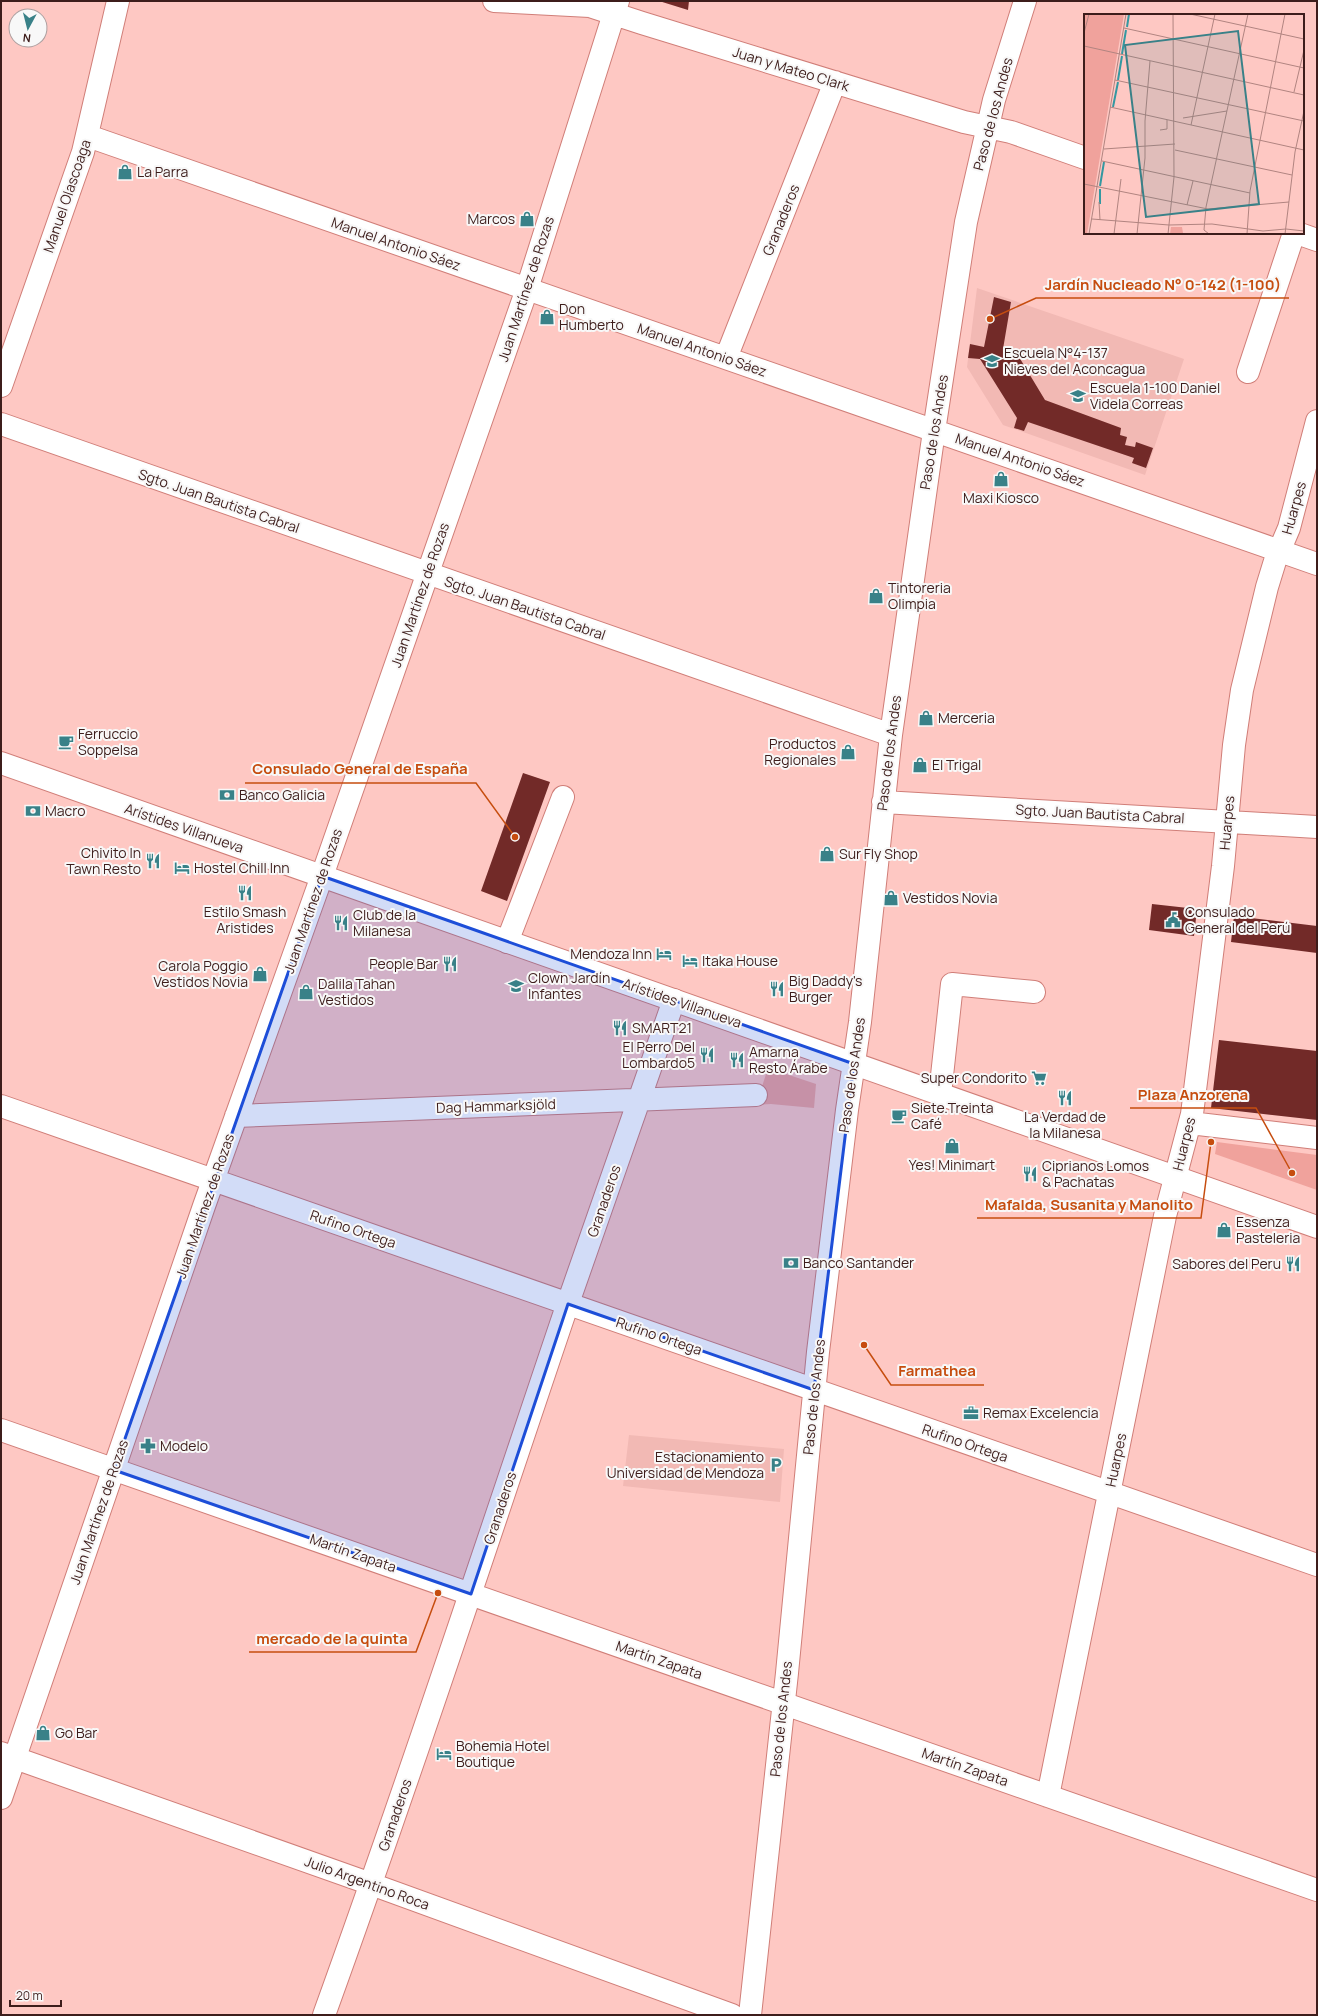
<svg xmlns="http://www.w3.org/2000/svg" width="1318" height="2016" font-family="Manrope,sans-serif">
<rect width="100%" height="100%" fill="#fec8c3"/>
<path fill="#f2b9b4" d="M977 288 1184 359 1145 475 1003 425 967 367Z
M629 1435 784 1449 780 1502 623 1486Z"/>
<path fill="#f0a29c" d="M768 1068 816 1084 814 1108 771 1104 756 1105Z
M1217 1142 1317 1155V1190L1215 1154Z"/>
<path fill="#722a28" d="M659 1H689L688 10Z
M994 297 1011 302 1003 349 1007 357 1016 352 1045 400 1121 428 1120 435 1127 437 1125 445 1135 447 1136 442 1153 448 1146 468 1132 463 1134 458 1028 422 1024 431 1014 428 1017 418 980 359 968 358 970 344 984 347Z
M523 773 550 782 507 901 481 891Z
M1152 904 1197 909 1194 936 1149 930Z
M1234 916 1317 926V953L1231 942Z
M1219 1040 1317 1051V1120L1211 1108Z"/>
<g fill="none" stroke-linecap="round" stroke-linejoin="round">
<g stroke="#d07e78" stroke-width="24">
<path id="minor" d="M494 1 590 6 642 23 964 122 1011 132 1085 158
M88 136 1317 564
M1297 233 1317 240
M726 358 835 82
M1248 372 1294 233
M1 386 83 152 118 1
M1 424 891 735
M883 802 1317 827
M507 942 563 797
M940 1094 952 984 1034 992
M1 1106 1317 1565
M236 1116 756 1095
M1190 1123 1317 1138
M1 1430 1317 1890
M1 1753 371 1884 732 2015
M1048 1796 1165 1216 1192 1114 1223 866 1234 745 1242 690 1267 587 1275 561 1289 528 1317 421
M1 1798 204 1206 322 876 527 289 618 1
M324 2015C409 1780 487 1543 567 1306 602 1204 638 1102 674 1000
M750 2015 787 1673 818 1352 847 1110 860 1022 891 735 934 431 966 222 994 100 1025 1"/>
</g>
<g stroke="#d07e78" stroke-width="24">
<path id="major" d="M1 763 1317 1227"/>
</g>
<use href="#minor" stroke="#fff" stroke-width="22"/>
<use href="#major" stroke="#fff" stroke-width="22"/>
</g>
<path fill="#1d4ed8" fill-opacity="0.2" stroke="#1d4ed8" stroke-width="3" stroke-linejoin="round" d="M322 876 854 1064 814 1390 568 1304 471 1594 114 1470Z"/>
<defs>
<g id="shop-bare" transform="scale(1.2)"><path d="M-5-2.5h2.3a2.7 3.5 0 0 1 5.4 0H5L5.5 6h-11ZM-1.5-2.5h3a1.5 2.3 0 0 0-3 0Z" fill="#398188" stroke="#f8f8f8" stroke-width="2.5" paint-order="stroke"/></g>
<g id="school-bare" transform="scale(1.2)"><path d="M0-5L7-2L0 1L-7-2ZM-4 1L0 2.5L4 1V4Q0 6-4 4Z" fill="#398188" stroke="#f8f8f8" stroke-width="2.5" paint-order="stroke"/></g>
<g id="cafe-bare" transform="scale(1.2)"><path d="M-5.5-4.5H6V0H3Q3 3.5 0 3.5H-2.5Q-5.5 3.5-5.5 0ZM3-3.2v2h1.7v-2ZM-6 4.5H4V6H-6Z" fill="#398188" stroke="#f8f8f8" stroke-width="2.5" paint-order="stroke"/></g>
<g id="bank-bare" transform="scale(1.2)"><path d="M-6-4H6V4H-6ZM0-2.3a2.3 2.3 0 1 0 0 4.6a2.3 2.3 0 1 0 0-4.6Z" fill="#398188" stroke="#f8f8f8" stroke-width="2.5" paint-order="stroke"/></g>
<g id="restaurant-bare" transform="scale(1.2)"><path d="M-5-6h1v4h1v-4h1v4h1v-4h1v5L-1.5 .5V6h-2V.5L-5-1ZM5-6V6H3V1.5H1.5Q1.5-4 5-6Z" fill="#398188" stroke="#f8f8f8" stroke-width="2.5" paint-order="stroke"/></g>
<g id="hotel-bare" transform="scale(1.2)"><path d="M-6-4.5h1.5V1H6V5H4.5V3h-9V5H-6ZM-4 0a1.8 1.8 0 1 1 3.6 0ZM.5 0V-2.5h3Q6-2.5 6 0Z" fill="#398188" stroke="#f8f8f8" stroke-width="2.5" paint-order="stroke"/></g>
<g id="civic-bare" transform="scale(1.2)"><path d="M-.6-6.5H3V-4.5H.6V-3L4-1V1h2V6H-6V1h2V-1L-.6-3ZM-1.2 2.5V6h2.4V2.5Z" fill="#398188" stroke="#f8f8f8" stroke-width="2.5" paint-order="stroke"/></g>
<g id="supermarket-bare" transform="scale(1.2)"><path d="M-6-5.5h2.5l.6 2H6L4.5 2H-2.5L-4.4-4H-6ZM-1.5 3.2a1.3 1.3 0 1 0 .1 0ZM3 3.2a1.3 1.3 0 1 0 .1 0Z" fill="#398188" stroke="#f8f8f8" stroke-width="2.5" paint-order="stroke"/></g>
<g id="office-bare" transform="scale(1.2)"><path d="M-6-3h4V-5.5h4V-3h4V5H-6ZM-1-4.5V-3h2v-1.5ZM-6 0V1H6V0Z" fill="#398188" stroke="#f8f8f8" stroke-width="2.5" paint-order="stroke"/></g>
<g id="pharmacy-bare" transform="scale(1.2)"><path d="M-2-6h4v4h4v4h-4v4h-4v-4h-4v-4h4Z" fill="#398188" stroke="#f8f8f8" stroke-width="2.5" paint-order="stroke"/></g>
<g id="parking-bare" transform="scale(1.2)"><path d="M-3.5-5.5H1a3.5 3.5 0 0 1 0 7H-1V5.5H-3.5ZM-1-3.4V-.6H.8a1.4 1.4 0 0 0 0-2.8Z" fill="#398188" stroke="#f8f8f8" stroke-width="2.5" paint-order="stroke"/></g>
</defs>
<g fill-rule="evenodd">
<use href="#shop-bare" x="125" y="172"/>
<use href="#shop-bare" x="527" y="219"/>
<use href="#shop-bare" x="547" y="317"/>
<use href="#school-bare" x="992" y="361"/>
<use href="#school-bare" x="1078" y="396"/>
<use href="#shop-bare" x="1001" y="479"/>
<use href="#shop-bare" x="876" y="596"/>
<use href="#shop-bare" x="926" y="718"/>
<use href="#cafe-bare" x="66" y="742"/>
<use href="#shop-bare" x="848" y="752"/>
<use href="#shop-bare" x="920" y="765"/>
<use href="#bank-bare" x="227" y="795"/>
<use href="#bank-bare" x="33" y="811"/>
<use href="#shop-bare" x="827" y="854"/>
<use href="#restaurant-bare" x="153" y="861"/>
<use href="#hotel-bare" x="182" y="868"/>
<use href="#restaurant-bare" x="245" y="893"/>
<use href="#shop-bare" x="891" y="898"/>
<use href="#civic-bare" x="1173" y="920"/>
<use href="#restaurant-bare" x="341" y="923"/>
<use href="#hotel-bare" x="664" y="954"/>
<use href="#hotel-bare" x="690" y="961"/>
<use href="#restaurant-bare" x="450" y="964"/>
<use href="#shop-bare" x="260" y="974"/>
<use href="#school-bare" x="516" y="986"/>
<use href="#restaurant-bare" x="777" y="989"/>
<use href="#shop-bare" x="306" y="992"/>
<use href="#restaurant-bare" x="620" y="1028"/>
<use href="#restaurant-bare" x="707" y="1055"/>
<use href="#restaurant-bare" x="737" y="1060"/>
<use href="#supermarket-bare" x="1039" y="1078"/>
<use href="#restaurant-bare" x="1065" y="1098"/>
<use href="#cafe-bare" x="899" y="1116"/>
<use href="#shop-bare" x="952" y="1146"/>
<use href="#restaurant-bare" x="1030" y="1174"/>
<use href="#shop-bare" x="1224" y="1230"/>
<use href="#bank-bare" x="791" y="1263"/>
<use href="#restaurant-bare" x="1293" y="1264"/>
<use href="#office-bare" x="971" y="1413"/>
<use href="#pharmacy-bare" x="148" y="1446"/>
<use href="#parking-bare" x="776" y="1465"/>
<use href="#shop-bare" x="43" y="1733"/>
<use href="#hotel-bare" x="444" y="1754"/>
</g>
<g text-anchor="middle" stroke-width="4" stroke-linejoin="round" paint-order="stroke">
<g font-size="14" fill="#3d1d1b" stroke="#f8f8f8">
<text transform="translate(791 69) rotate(17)" y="5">Juan y Mateo Clark</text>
<text transform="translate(993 114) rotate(-75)" y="5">Paso de los Andes</text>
<text transform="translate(67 196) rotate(-71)" y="5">Manuel Olascoaga</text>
<text transform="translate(781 220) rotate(-68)" y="5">Granaderos</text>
<text transform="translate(396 244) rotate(19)" y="5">Manuel Antonio Sáez</text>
<text transform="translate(526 289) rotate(-72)" y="5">Juan Martínez de Rozas</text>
<text transform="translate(702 350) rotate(19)" y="5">Manuel Antonio Sáez</text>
<text transform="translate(934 432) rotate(-81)" y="5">Paso de los Andes</text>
<text transform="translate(1020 460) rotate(19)" y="5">Manuel Antonio Sáez</text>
<text transform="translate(219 501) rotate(19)" y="5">Sgto. Juan Bautista Cabral</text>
<text transform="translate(1294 508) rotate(-74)" y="5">Huarpes</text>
<text transform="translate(420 595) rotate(-71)" y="5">Juan Martínez de Rozas</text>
<text transform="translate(525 608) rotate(19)" y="5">Sgto. Juan Bautista Cabral</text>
<text transform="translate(889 753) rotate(-83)" y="5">Paso de los Andes</text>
<text transform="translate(1100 814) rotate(3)" y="5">Sgto. Juan Bautista Cabral</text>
<text transform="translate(1227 823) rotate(-85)" y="5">Huarpes</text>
<text transform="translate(184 828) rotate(19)" y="5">Arístides Villanueva</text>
<text transform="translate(313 901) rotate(-71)" y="5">Juan Martínez de Rozas</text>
<text transform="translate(682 1003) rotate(19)" y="5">Arístides Villanueva</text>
<text transform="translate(852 1075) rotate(-82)" y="5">Paso de los Andes</text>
<text transform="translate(496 1106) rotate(-2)" y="5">Dag Hammarksjöld</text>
<text transform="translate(1184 1144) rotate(-76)" y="5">Huarpes</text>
<text transform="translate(604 1201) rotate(-71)" y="5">Granaderos</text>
<text transform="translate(205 1206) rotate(-71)" y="5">Juan Martínez de Rozas</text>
<text transform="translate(353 1229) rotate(19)" y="5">Rufino Ortega</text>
<text transform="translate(659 1336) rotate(19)" y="5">Rufino Ortega</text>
<text transform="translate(814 1397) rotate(-84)" y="5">Paso de los Andes</text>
<text transform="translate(965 1443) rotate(19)" y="5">Rufino Ortega</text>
<text transform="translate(1116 1460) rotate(-78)" y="5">Huarpes</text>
<text transform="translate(500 1508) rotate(-72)" y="5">Granaderos</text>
<text transform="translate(99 1512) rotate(-71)" y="5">Juan Martínez de Rozas</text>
<text transform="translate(353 1553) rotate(19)" y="5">Martín Zapata</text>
<text transform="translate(659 1660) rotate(19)" y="5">Martín Zapata</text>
<text transform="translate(781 1719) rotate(-84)" y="5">Paso de los Andes</text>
<text transform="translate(965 1767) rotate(19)" y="5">Martín Zapata</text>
<text transform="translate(395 1815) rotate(-71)" y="5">Granaderos</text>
<text transform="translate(367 1883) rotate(20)" y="5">Julio Argentino Roca</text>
</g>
<g font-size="14" fill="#3d1d1b" stroke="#f8f8f8" text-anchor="start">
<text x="137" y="177">La Parra</text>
<text x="515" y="224" text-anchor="end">Marcos</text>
<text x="559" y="314">Don<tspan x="559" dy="16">Humberto</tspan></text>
<text x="1004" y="358">Escuela N°4-137<tspan x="1004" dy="16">Nieves del Aconcagua</tspan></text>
<text x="1090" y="393">Escuela 1-100 Daniel<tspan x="1090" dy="16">Videla Correas</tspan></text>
<text x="1001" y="503" text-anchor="middle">Maxi Kiosco</text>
<text x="888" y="593">Tintoreria<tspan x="888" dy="16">Olimpia</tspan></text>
<text x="938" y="723">Merceria</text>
<text x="78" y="739">Ferruccio<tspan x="78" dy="16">Soppelsa</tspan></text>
<text x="836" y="749" text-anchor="end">Productos<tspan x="836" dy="16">Regionales</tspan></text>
<text x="932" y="770">El Trigal</text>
<text x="239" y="800">Banco Galicia</text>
<text x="45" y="816">Macro</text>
<text x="141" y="858" text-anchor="end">Chivito In<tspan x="141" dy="16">Tawn Resto</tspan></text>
<text x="839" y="859">Sur Fly Shop</text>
<text x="194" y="873">Hostel Chill Inn</text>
<text x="903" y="903">Vestidos Novia</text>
<text x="245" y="917" text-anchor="middle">Estilo Smash<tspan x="245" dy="16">Aristides</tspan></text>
<text x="1185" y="917">Consulado<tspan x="1185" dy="16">General del Perú</tspan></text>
<text x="353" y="920">Club de la<tspan x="353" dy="16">Milanesa</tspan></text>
<text x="652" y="959" text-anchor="end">Mendoza Inn</text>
<text x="702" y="966">Itaka House</text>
<text x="438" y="969" text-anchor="end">People Bar</text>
<text x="248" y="971" text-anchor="end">Carola Poggio<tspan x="248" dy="16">Vestidos Novia</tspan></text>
<text x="528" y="983">Clown Jardín<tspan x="528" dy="16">Infantes</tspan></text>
<text x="789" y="986">Big Daddy's<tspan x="789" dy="16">Burger</tspan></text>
<text x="318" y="989">Dalila Tahan<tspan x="318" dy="16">Vestidos</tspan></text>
<text x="632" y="1033">SMART21</text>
<text x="695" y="1052" text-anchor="end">El Perro Del<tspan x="695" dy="16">Lombardo5</tspan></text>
<text x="749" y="1057">Amarna<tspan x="749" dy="16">Resto Árabe</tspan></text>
<text x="1027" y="1083" text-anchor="end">Super Condorito</text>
<text x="911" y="1113">Siete.Treinta<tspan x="911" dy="16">Café</tspan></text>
<text x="1065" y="1122" text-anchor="middle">La Verdad de<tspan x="1065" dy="16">la Milanesa</tspan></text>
<text x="952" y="1170" text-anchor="middle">Yes! Minimart</text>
<text x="1042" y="1171">Ciprianos Lomos<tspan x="1042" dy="16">&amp; Pachatas</tspan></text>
<text x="1236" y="1227">Essenza<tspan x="1236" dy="16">Pasteleria</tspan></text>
<text x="803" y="1268">Banco Santander</text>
<text x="1281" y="1269" text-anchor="end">Sabores del Peru</text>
<text x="983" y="1418">Remax Excelencia</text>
<text x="160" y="1451">Modelo</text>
<text x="764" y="1462" text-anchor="end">Estacionamiento<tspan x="764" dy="16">Universidad de Mendoza</tspan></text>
<text x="55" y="1738">Go Bar</text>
<text x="456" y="1751">Bohemia Hotel<tspan x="456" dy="16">Boutique</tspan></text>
</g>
</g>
<g transform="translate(1084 14)">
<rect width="220" height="220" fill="#fec8c3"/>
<path d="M0 0H40L3 220H0ZM87 213H98L99 219 118 220H86Z" fill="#f0a29c"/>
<path fill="none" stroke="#3498a1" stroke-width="2" d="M43 13 45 0M38 40 42 16M34 66 38 42M29 93 34 68M16 172 20 148M16 175V190"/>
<path fill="none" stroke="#b18480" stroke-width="1" d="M106 0 220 25M40 14 220 54M0 19 5 0M0 32 220 81M31 66 220 107M210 78 220 36M26 93 220 136M99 104 143 97M107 111 131 0M76 116 83 115V106M20 135 91 130M91 136 208 161M18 147 166 179M0 170 124 195 205 188M15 188 16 206M103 191 109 167M8 205 85 211 128 210 179 217 202 215 220 217M5 220 42 0M30 220 37 165M53 220 61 144V107L66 47M84 220 90 163 89 0M125 220 120 216 122 193 164 0M163 220 166 177 201 0M201 220 211 138 220 97"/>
<path fill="#398188" fill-opacity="0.15" stroke="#398188" stroke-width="2" d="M154 17 175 190 62 203 41 31Z"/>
<rect width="220" height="220" fill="none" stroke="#3d1d1b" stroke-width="2"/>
</g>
<path fill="none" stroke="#c64d0f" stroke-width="1.5" d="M990 319L1036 298H1289M515 837L476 783H245M1292 1173L1256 1108H1130M1211 1142L1201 1218H977M864 1345L891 1385H984M438 1593L416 1652H249"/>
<g fill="#c64d0f" stroke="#f8f8f8" stroke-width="1.5">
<circle cx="990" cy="319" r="4"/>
<circle cx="515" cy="837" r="4"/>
<circle cx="1292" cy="1173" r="4"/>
<circle cx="1211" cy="1142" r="4"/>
<circle cx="864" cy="1345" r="4"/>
<circle cx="438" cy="1593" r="4"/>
</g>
<g font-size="15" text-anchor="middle" font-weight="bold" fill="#c64d0f" stroke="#f8f8f8" stroke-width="4" stroke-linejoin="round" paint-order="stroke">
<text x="1163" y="290">Jardín Nucleado N° 0-142 (1-100)</text>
<text x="360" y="774">Consulado General de España</text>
<text x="1193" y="1100">Plaza Anzorena</text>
<text x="1089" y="1210">Mafalda, Susanita y Manolito</text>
<text x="937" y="1376">Farmathea</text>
<text x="332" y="1644">mercado de la quinta</text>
</g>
<rect width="1318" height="2016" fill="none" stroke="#3d1d1b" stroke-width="4"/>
<g transform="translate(28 28) rotate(187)"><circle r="19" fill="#f8f8f8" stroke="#ada0a0"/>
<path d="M0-3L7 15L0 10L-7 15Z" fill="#398188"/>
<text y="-6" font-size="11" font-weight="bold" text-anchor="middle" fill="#3d1d1b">N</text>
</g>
<path d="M10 2000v6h51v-6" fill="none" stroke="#3d1d1b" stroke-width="2"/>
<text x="16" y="2000" font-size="12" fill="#3d1d1b" stroke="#f8f8f8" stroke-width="3" paint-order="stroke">20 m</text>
</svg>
